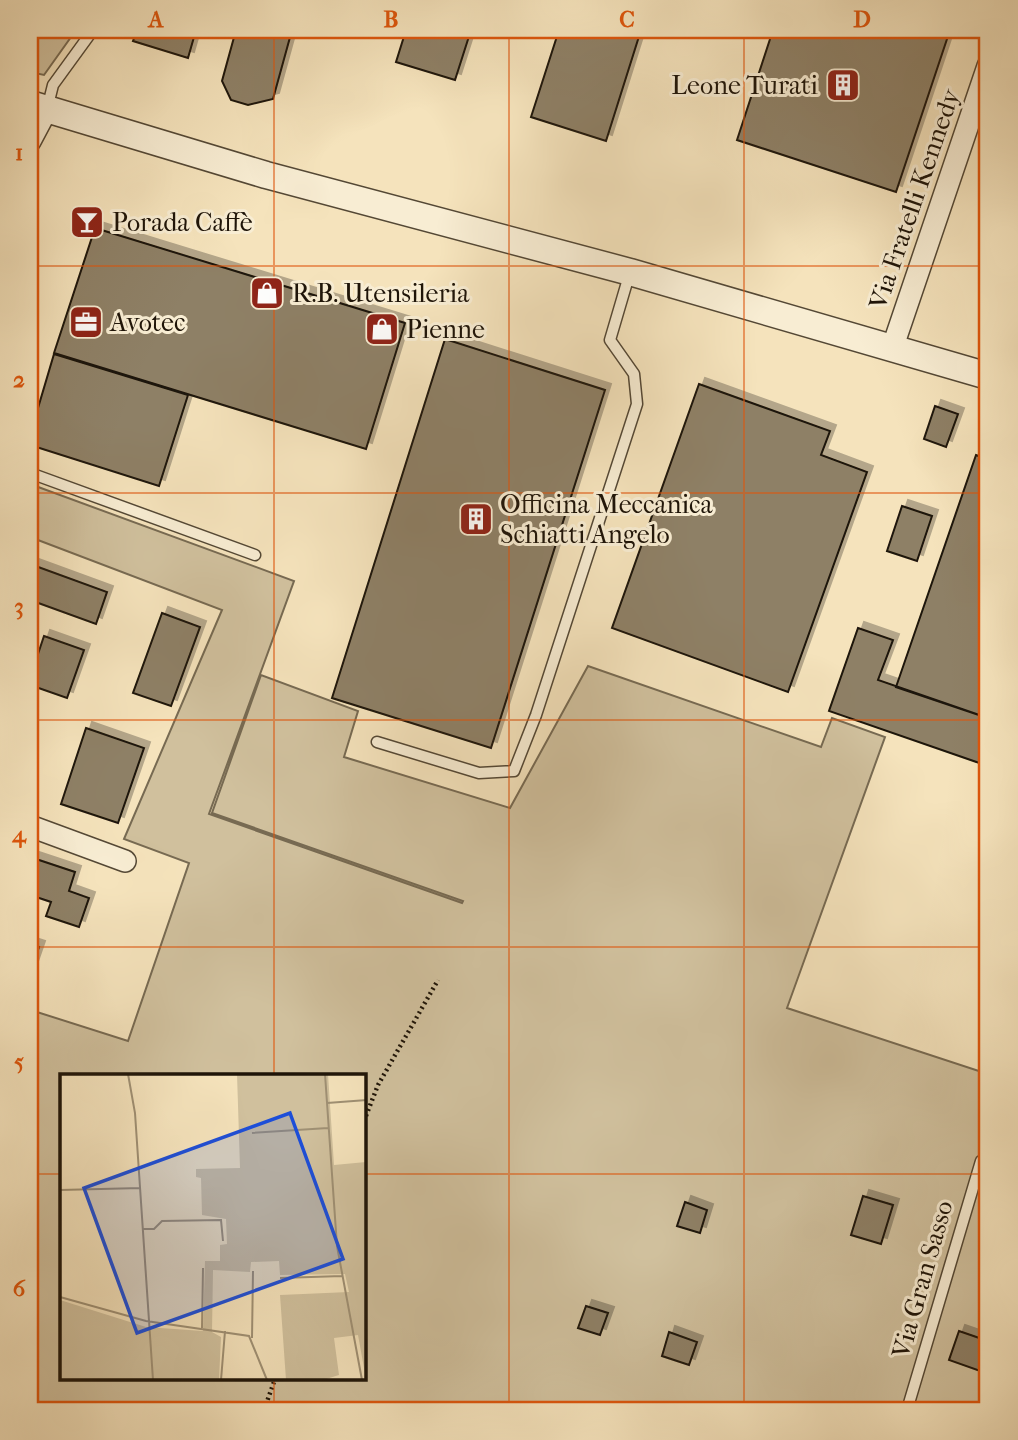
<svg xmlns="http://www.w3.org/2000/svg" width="1018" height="1440" font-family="'IM FELL French Canon',serif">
<defs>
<filter id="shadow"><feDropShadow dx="6" dy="-6" stdDeviation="0" flood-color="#0004"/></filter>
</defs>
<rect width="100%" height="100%" fill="#f5e3bc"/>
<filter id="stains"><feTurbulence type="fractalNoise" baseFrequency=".00286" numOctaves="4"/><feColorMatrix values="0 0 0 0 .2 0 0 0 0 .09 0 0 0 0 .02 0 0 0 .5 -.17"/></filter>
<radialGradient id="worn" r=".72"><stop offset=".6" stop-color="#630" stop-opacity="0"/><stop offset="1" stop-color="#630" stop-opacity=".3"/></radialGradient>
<path fill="#d0c09d" stroke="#776a52" stroke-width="2" fill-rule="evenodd" d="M30 30H76L44 75 30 72Z
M30 484 294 581 209 814 462 903 463 901 212 813 261 675 358 711 344 757 510 808 588 666 821 747 832 718 885 737 787 1008 988 1074V1410H30V1035L37 1012 128 1041 189 863 124 839 222 610 30 537ZM61 1076H364V1379H61Z"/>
<path fill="#8e8066" stroke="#1e1408" stroke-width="2" filter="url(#shadow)" d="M137 30H196L188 58 133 41Z
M236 30H292L273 99 248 105 231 100 222 81Z
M406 30H471L455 80 396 62Z
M559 30H641L606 141 531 117Z
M773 30H950L896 192 737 140Z
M95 228 405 323 366 449 54 353Z
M445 339 605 390 491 748 332 698Z
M54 354 188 395 159 486 30 445V435Z
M699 384 830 431 821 455 867 472 788 692 612 628Z
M935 406 958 414 946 447 924 439Z
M976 455 988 460V718L896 687Z
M902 506 932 516 917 561 887 551Z
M30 564 107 592 96 624 30 600Z
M162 613 200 627 171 706 133 693Z
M858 628 893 640 878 680 988 718V766L829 711Z
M44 636 84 650 67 698 30 685V678Z
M86 728 144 748 118 823 61 804Z
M30 857 75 872 69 891 89 898 79 927 46 916 51 902 30 895Z
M30 944 39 947 30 973Z
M863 1196 893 1205 881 1244 851 1235Z
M685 1202 707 1210 700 1233 677 1226Z
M586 1306 608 1313 600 1335 578 1328Z
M959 1331 988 1341V1356L983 1372 949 1360Z
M669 1332 697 1342 689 1365 662 1356Z"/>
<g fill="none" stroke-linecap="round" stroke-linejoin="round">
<g stroke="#544835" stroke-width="13">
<path id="service" d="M47 109 53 85 93 30
M30 473 255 555
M377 742 479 773 514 771 536 715 637 404 634 374 610 340 630 272
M907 1410 981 1161"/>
</g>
<g stroke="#544835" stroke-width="24">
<path id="minor" d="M30 141 47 109
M892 349 988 66
M30 826 125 861"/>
</g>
<g stroke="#544835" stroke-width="29">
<path id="tertiary" d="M30 104 266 175 630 272 988 376"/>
</g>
<path stroke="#1e1408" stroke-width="4.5" stroke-dasharray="2 3.5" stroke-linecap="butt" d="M364 1121 378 1085 438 980
M264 1410 275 1379"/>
<use href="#service" stroke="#f8edd3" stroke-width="10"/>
<use href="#minor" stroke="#f8edd3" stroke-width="21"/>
<use href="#tertiary" stroke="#f8edd3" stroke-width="26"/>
</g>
<path fill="none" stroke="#de560c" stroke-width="2" stroke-opacity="0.55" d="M274 30V1076M509 30V1410M744 30V1410M30 266H988M30 493H988M30 720H988M30 947H988M30 1174H61M364 1174H988M274 1379V1410"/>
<defs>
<g id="building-square" transform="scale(1.75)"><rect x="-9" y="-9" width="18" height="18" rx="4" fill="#8f2418" stroke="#f8edd3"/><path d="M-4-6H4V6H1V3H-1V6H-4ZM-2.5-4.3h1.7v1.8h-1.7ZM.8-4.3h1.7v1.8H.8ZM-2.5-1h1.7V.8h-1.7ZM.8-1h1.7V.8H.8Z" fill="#fff"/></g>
<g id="bar-square" transform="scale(1.75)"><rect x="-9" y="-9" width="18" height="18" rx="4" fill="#8f2418" stroke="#f8edd3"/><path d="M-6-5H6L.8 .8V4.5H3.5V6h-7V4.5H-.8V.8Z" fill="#fff"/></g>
<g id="shop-square" transform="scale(1.75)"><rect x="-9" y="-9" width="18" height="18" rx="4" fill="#8f2418" stroke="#f8edd3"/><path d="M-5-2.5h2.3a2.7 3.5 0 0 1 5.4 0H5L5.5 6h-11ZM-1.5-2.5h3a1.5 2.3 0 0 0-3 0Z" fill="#fff"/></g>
<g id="office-square" transform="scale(1.75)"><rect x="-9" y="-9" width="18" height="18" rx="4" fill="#8f2418" stroke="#f8edd3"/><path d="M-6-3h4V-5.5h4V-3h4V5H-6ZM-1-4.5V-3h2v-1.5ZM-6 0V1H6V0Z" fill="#fff"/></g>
</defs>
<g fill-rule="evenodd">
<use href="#building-square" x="843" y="85"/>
<use href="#bar-square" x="87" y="222"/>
<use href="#shop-square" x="267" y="293"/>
<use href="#office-square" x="86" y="322"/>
<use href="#shop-square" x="382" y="329"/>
<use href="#building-square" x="476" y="519"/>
</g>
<g text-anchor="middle" stroke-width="6" stroke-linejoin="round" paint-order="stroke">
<g font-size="26" fill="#1e1408" stroke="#f8edd3" text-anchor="start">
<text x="818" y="94" text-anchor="end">Leone Turati</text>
<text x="112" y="231">Porada Caffè</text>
<text x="292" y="302">R.B. Utensileria</text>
<text x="110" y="331">Avotec</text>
<text x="406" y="338">Pienne</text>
<text x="500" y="513">Officina Meccanica<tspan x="500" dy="30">Schiatti Angelo</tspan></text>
</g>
<g font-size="26" fill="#1e1408" stroke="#f8edd3">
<text transform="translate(914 199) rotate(-71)" y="9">Via Fratelli Kennedy</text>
<text transform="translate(922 1279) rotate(-74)" y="9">Via Gran Sasso</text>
</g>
</g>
<g transform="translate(60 1074)">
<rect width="306" height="306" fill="#f5e3bc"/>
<path d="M177 0H268L274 91 306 88V305L298 261 274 264 279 301 263 306H226L220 221 289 218 285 200 220 201 219 187 191 188 190 198 153 196 152 258 161 263 159 306H0V226L86 253 143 257 145 187H160V171L167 170 166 145 142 141 141 104 136 103V95L180 94Z" fill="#d0c09d"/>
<path fill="none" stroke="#9f9074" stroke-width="2" d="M68 0 75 39 93 306M265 0 277 172 302 306M267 29 307 26M192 59 268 54M0 116 81 114M83 155H94L102 147 161 146 163 167M220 204 282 202M0 223 86 247 189 262 207 306M142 254 143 194M192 264 193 197M161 306 165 257"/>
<path fill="#1d4ed8" fill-opacity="0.15" stroke="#1d4ed8" stroke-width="3.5" d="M230 39 283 185 77 259 24 114Z"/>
<rect width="306" height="306" fill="none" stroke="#1e1408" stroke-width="3.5"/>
</g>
<rect width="1018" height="1440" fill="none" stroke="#f5e3bc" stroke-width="77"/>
<rect x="38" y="38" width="941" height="1364" fill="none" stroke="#de560c" stroke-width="2.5"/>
<g font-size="23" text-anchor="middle" font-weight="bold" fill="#de560c">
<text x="156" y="27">A</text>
<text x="391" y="27">B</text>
<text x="627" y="27">C</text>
<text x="862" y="27">D</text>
<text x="19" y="160">1</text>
<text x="19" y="387">2</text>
<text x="19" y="614">3</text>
<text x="19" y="842">4</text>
<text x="19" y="1069">5</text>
<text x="19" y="1296">6</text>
</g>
<rect width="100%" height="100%" filter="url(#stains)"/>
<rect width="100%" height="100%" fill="url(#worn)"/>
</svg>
